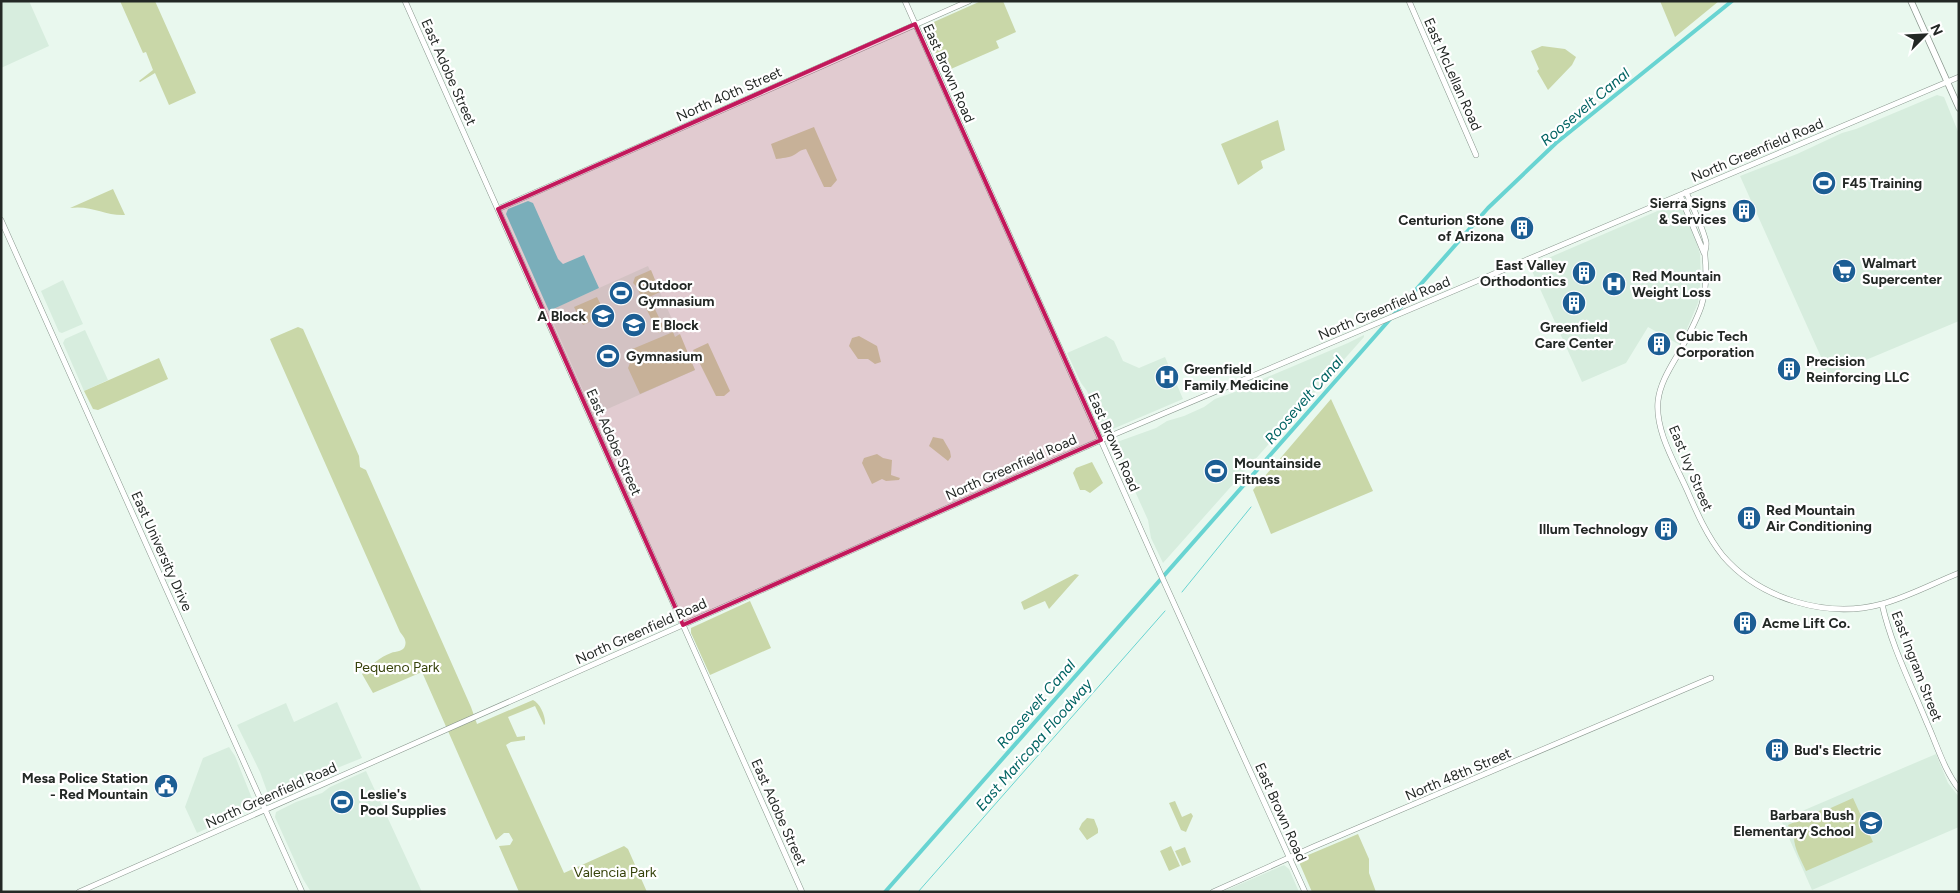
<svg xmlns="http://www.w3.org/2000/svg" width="1960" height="893" font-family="Figtree,sans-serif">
<rect width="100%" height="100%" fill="#e9f8ee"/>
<path fill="#d7edde" d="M1 1H29L49 46 1 68Z
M1937 95 1944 97 1959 134V321L1830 375 1825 376 1818 359 1821 357 1740 176 1797 154 1842 133 1856 129Z
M1676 203 1682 206 1697 244 1700 254 1701 277 1698 303 1680 345 1648 327 1626 363 1582 382 1532 271V265Z
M648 266 695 370 594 415 548 311Z
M63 280 83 324 62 333 59 332 41 291Z
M85 330 108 380 84 391 63 343 65 339Z
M1364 335V337L1163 563 1151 538 1148 520 1115 447 1117 442 1156 428 1167 421 1184 416 1204 407 1215 399 1249 387 1265 378 1348 343Z
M1106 336 1114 341 1123 361 1139 368 1165 357 1183 399 1108 431 1103 430 1087 391 1081 383 1067 353Z
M337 702 362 758 275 793 268 794 260 772 237 725 286 703 294 722Z
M229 747 235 756 255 806 197 833 185 807 203 758Z
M1936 754 1948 783 1959 797V827L1812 890 1781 820Z
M366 771 422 892H311L303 879 275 817 276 812 296 802 322 793 330 787Z
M1284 865 1289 869 1299 892H1222Z"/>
<path fill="#c9d7a8" d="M120 1H155L196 93 169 105 155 73 140 82 139 81 153 70 146 52 143 53Z
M981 1H1003L1016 32 996 41 999 48 944 72 925 30 927 25Z
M1660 1H1719L1675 37Z
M1542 46 1565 49 1576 57 1572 65 1548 90 1537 71 1539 69 1531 51Z
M1278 120 1285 150 1261 161 1263 168 1238 185 1221 144Z
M814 127 837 180 831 187H824L806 149C800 150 799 152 794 155 789 158 782 158 776 159L771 144Z
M113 189 125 215C105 216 92 205 70 208Z
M651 270 660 292 645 299 648 305 646 306 636 286 633 283 635 277Z
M597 297 602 307 599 304 595 307 596 310 591 313 594 320 583 325 574 307Z
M653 305 665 330 658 333 646 308Z
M298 327 303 329 359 456 360 467 366 470 471 707 477 724 533 700C540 703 546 717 545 724L544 725 535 706 508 717 517 737 525 736V740L511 742 506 745 564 873 624 846 628 849 647 892H519L499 846 510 845 513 840 509 833H504L496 840 422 672 373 693 362 674C370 666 380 657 391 653 396 651 403 652 405 646 407 640 403 636 400 632L270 339Z
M673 332 675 337 680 334 695 370 640 394 628 368 630 363 628 359 633 357 630 350Z
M859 336 877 346 881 362 875 364 868 359H858L849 346 852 338Z
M708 343 730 391 724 396H716L693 350Z
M159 358 168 379 98 410 93 409 84 391Z
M1331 399 1373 491 1271 534 1253 490Z
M933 437 943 439 950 451 951 457 948 461 929 446Z
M877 454 883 458 892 460 891 475 900 478 899 480 886 481 882 479 872 484 862 463 864 458Z
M1092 462 1103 483 1090 493 1085 490H1080L1073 473 1076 468Z
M1075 574 1079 575 1049 609 1045 601 1024 610 1021 602Z
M750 601 771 648 710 675 691 633V628Z
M1853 798 1873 842 1806 871C1801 860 1794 848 1794 837L1788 825 1821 810 1824 811Z
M1175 801 1182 817 1191 813 1193 816 1186 832 1181 830 1169 803Z
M1087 818 1094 819 1098 829V833L1087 840 1079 829 1082 823Z
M1358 834 1369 859V873L1376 892H1312L1299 862 1301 858Z
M1171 846 1180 866 1169 871 1160 851Z
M1185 847 1191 862 1182 866 1175 851Z"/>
<path fill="#68d4d2" d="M528 201 533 203 558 259 563 264 584 255 599 288 549 311 506 214 508 209Z"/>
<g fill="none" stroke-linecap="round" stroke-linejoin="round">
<path stroke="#68d4d2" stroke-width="1" d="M1182 592 1251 507
M918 892 1165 611"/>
<path stroke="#68d4d2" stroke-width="4" d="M885 892 1488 208 1556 143 1732 1"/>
<g stroke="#88968d" stroke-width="6">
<path id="secondary" d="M405 1 802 892
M905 1 1161 575 1305 892
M1409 1 1476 155
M1686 192C1693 208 1702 225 1706 242 1707 247 1704 251 1705 256 1709 298 1700 314 1681 349 1672 365 1660 382 1658 401 1655 431 1675 463 1687 490 1697 513 1707 536 1723 556 1760 599 1827 619 1882 604 1908 597 1934 583 1959 573
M1680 195 1704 253
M498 209 969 1
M1 220 302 892
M1882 604C1891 645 1911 684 1927 723 1937 745 1944 770 1959 789
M79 892 1101 440 1959 77
M1213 892 1313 847 1711 678"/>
</g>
<g stroke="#88968d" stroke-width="7">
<path id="primary" d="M1911 1 1959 108"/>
</g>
<use href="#secondary" stroke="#fff" stroke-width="5"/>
<use href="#primary" stroke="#fff" stroke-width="5.5"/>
</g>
<path fill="#c2185b" fill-opacity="0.2" stroke="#c2185b" stroke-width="4" stroke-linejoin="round" d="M915 24 1101 440 683 625 498 209Z"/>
<defs>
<g id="stadium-disc" transform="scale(1.25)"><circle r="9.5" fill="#1c5e94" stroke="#fff"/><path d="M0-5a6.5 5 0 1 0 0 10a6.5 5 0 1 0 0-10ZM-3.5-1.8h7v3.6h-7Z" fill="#fff"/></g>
<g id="building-disc" transform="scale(1.25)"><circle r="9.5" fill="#1c5e94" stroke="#fff"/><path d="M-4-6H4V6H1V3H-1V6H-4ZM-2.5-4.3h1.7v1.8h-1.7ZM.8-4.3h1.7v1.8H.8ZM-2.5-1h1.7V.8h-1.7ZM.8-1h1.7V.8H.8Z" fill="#fff"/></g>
<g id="supermarket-disc" transform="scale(1.25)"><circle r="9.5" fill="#1c5e94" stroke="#fff"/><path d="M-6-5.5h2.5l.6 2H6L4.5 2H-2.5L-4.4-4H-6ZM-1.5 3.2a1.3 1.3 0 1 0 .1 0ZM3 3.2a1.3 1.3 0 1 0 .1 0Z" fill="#fff"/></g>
<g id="hospital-disc" transform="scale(1.25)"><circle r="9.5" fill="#1c5e94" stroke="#fff"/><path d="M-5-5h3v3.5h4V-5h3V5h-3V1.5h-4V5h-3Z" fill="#fff"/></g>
<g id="school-disc" transform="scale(1.25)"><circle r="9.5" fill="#1c5e94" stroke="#fff"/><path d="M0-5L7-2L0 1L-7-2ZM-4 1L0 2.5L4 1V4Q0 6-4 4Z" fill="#fff"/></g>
<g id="civic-disc" transform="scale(1.25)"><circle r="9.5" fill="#1c5e94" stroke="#fff"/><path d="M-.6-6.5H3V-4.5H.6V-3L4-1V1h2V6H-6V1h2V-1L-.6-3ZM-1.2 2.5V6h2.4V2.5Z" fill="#fff"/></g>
</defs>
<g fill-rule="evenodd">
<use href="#stadium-disc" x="1824" y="183"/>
<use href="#building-disc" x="1744" y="211"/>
<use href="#building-disc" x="1522" y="228"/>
<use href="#supermarket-disc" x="1844" y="271"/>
<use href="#building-disc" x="1584" y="273"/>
<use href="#hospital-disc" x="1614" y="284"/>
<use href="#stadium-disc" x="621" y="293"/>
<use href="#building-disc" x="1574" y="303"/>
<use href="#school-disc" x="603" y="316"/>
<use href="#school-disc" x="634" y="325"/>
<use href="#building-disc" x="1659" y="344"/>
<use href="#stadium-disc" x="608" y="356"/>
<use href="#building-disc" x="1789" y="369"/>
<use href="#hospital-disc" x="1167" y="377"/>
<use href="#stadium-disc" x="1216" y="471"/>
<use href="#building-disc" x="1749" y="518"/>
<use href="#building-disc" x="1666" y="529"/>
<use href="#building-disc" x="1745" y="623"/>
<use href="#building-disc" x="1777" y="750"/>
<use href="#civic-disc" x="166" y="786"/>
<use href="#stadium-disc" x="342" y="802"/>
<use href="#school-disc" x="1871" y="823"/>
</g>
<g text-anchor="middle" stroke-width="4.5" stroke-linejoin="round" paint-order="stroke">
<g font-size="14" fill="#232825" stroke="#fff">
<text transform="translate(449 72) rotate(66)" y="5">East Adobe Street</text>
<text transform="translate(949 73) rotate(66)" y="5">East Brown Road</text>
<text transform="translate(1453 74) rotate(66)" y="5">East McLellan Road</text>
<text transform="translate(729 94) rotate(-24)" y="5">North 40th Street</text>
<text transform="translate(1757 150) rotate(-23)" y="5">North Greenfield Road</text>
<text transform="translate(1384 308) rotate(-23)" y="5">North Greenfield Road</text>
<text transform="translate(614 442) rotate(66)" y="5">East Adobe Street</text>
<text transform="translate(1114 442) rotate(66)" y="5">East Brown Road</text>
<text transform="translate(1011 467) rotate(-24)" y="5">North Greenfield Road</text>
<text transform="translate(1691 468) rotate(67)" y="5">East Ivy Street</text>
<text transform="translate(162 551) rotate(66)" y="5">East University Drive</text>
<text transform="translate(641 631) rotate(-24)" y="5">North Greenfield Road</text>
<text transform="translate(1917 666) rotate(69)" y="5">East Ingram Street</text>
<text transform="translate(1458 774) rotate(-23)" y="5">North 48th Street</text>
<text transform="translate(271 795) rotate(-24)" y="5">North Greenfield Road</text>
<text transform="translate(779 812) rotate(66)" y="5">East Adobe Street</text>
<text transform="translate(1281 812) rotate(66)" y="5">East Brown Road</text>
</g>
<g font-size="14" font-weight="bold" fill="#232825" stroke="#fff" text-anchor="start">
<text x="1842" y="188">F45 Training</text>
<text x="1726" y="208" text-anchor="end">Sierra Signs<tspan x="1726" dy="16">&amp; Services</tspan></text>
<text x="1504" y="225" text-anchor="end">Centurion Stone<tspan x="1504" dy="16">of Arizona</tspan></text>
<text x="1862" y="268">Walmart<tspan x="1862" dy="16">Supercenter</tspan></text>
<text x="1566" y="270" text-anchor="end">East Valley<tspan x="1566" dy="16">Orthodontics</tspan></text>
<text x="1632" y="281">Red Mountain<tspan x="1632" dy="16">Weight Loss</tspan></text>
<text x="638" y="290">Outdoor<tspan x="638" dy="16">Gymnasium</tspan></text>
<text x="586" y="321" text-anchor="end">A Block</text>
<text x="652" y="330">E Block</text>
<text x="1574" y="332" text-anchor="middle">Greenfield<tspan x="1574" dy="16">Care Center</tspan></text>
<text x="1676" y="341">Cubic Tech<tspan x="1676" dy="16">Corporation</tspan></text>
<text x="626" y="361">Gymnasium</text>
<text x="1806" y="366">Precision<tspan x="1806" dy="16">Reinforcing LLC</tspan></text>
<text x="1184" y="374">Greenfield<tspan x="1184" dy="16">Family Medicine</tspan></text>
<text x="1234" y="468">Mountainside<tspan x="1234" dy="16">Fitness</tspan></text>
<text x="1766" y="515">Red Mountain<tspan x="1766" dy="16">Air Conditioning</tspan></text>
<text x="1648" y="534" text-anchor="end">Illum Technology</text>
<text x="1762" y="628">Acme Lift Co.</text>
<text x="1794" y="755">Bud's Electric</text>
<text x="148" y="783" text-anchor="end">Mesa Police Station<tspan x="148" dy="16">- Red Mountain</tspan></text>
<text x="360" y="799">Leslie's<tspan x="360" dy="16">Pool Supplies</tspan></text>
<text x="1854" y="820" text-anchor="end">Barbara Bush<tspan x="1854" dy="16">Elementary School</tspan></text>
</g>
<g font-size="14" fill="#36420a" stroke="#fff">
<text x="397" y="672">Pequeno Park</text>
<text x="615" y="877">Valencia Park</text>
</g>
<g font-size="15" font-style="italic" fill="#006362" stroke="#fff">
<text transform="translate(1585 107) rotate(-40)" y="5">Roosevelt Canal</text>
<text transform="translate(1304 400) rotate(-49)" y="5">Roosevelt Canal</text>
<text transform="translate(1036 704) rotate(-49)" y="5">Roosevelt Canal</text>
<text transform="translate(1034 745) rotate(-49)" y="5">East Maricopa Floodway</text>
</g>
</g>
<rect width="1960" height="893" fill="none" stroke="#232825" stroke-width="5"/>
<g transform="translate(1925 35) rotate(66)" stroke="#ffffff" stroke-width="4" paint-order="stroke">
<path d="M0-4L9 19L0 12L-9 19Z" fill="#232825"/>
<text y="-8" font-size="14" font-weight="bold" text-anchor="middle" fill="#232825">N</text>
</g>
</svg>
